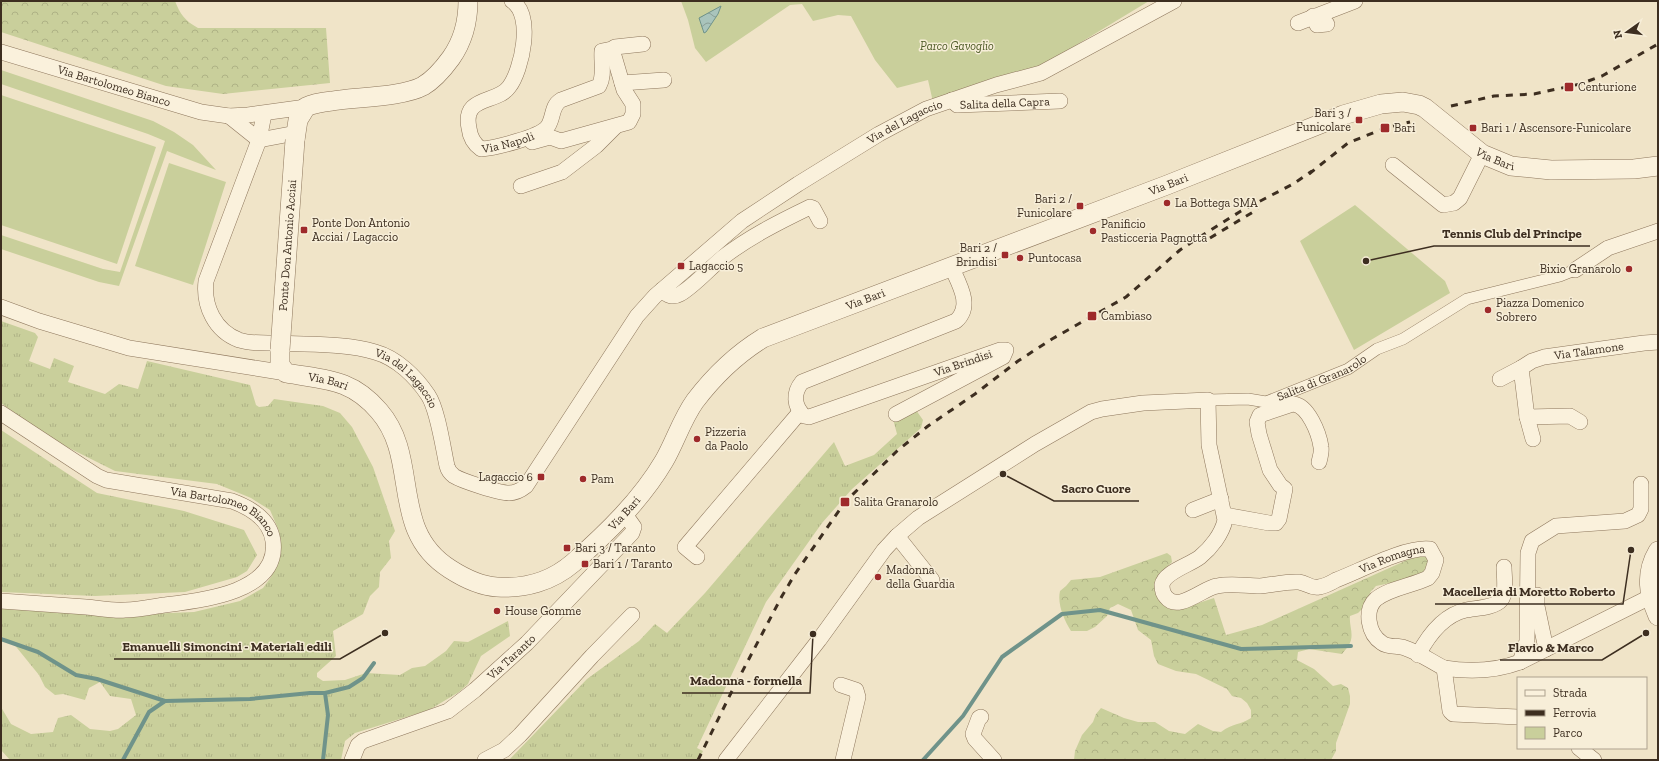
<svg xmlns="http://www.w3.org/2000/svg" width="1659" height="761" font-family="'Zilla Slab',serif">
<defs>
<pattern id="grass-tufts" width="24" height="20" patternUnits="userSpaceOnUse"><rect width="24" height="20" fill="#c9cf9b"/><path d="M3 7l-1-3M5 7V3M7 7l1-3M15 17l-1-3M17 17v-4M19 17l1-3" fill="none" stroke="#aeb285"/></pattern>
<pattern id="forest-crowns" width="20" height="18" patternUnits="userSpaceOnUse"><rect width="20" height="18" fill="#c9cf9b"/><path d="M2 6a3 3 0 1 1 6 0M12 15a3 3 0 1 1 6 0" fill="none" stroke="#aeb285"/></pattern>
<pattern id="water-waves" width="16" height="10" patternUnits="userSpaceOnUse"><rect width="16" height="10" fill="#a9c4bc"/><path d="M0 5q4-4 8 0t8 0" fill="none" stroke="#8ba098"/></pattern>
</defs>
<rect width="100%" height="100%" fill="#f0e4c8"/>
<path fill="url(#grass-tufts)" d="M1 321 35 333 38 337 29 361 50 369 54 358 74 366 68 382 105 394 119 384 138 389 147 361 250 385 256 405 259 407 268 406 274 399 323 406 340 413 352 427 373 467 395 531 389 541 391 558 380 572 379 587 370 596 363 614 333 631 336 656 317 673V677L323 681 345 680 366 673 400 675 412 668 425 666 446 651 454 641 468 642 508 621 510 636 481 656 468 684 459 692 429 710 355 733 345 741 341 760H10L1 750V707L11 724 31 734 53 732 58 718 71 715 90 729 110 731 118 729 136 715 131 699 110 696 100 682 89 688 85 700 63 694 55 695 45 687 39 675 13 643 1 636V607L121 615 194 612 240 601 263 588 271 577 281 549 279 531 270 510 251 498 217 484 115 471 49 438 1 403Z
M916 410 923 420 921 428 852 489 822 523 766 602 697 748 703 751 699 760H509L587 679 639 641 655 624 667 633 705 593 834 442 845 466 874 455 897 434 893 419Z
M1 430 97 493 184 511 244 530 257 555 247 571 237 577 185 592 95 596 1 592Z"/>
<path fill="url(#forest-crowns)" d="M1 1H175C180 14 185 21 198 28H326L330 83 223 94 166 86 1 32Z
M1167 553 1171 556 1172 562 1160 574 1158 582 1183 608 1214 598 1226 635 1262 625 1416 556 1427 553 1429 558 1428 564 1423 573 1410 579 1376 586 1371 591 1364 607 1358 613 1350 616C1349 624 1353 632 1351 640 1350 645 1345 650 1342 654L1309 649 1298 652 1297 660 1314 669 1333 686 1341 684 1348 688 1350 696V704L1336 743V751L1331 760H1074L1075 751 1082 735 1093 722 1096 714 1101 708 1124 718 1138 722H1155L1169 731 1185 734 1198 724 1213 731 1221 732C1233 723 1240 725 1251 718V710L1247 703 1241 698 1232 696 1227 689 1196 674 1176 671 1158 664 1154 656 1151 640 1138 630 1131 610 1118 604 1110 608 1107 616 1095 627 1087 631H1071C1064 620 1057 604 1060 591L1066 586 1071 580 1100 577Z"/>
<path fill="#c9cf9b" d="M681 1H1149L1035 70 933 102 928 80 897 88 875 60 851 16 838 15 813 21 802 4 790 5 706 62 695 48 688 20Z
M1 70 153 121 174 132 193 145 216 170 167 151 119 286 99 282 1 249V235L103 269 120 272 165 141 148 134 1 84Z
M1 95 156 147 117 264 1 225Z
M169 163 226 182 193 285 135 266Z
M1355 205 1445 281 1450 293 1354 350 1300 241Z"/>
<path fill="url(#water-waves)" stroke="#6f938a" d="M721 6 718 14 706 32 704 33 699 18Z"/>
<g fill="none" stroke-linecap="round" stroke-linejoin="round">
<path stroke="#6f938a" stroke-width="4" d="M1 639 38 652 76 675 97 679 165 701 250 699 310 693H325L349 687 363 678 374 663
M123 760 149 712 165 701
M323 760 328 715 325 693
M923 760 963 716 1002 657 1062 614 1100 610 1241 649 1351 646"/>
<g stroke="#8d765c" stroke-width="12">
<g id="pedestrian">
<path id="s1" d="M1208 400 1248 399 1266 402 1348 369 1377 349 1403 339 1467 299 1560 276 1575 270"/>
</g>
</g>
<g stroke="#8d765c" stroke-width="16">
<g id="minor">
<path id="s2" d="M512 1C534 15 522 70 509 87 497 104 462 95 469 128 470 137 474 144 481 149 494 148 541 137 548 126 554 117 551 106 561 100L599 86C605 75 601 63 602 51L612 49 615 47 643 44"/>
<path d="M1313 16 1317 25 1327 24"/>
<path d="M1298 23 1355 1"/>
<path id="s3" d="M1 52 201 112 229 116 248 115 306 107"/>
<path d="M622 83 664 80"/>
<path id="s4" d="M952 100 957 105 1060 101"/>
<path id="s5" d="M264 114 259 140 206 281C203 306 215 331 239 340 251 344 265 343 278 343 310 345 344 343 375 352 397 358 416 377 428 395 438 410 443 448 447 466 448 470 450 473 454 476 462 481 499 493 509 493 516 493 521 490 526 486L637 316 655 296 742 221 798 184 879 134 926 109 996 85 1041 73 1174 1"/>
<path d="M229 116 259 140 296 133"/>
<path d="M532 142 550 137 561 141 629 122 633 114V104L624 90 612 49"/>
<path d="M1393 165 1443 205 1454 203 1460 198 1482 154"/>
<path d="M521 186 562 172 596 146 615 127"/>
<path d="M1575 270 1608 248 1658 231"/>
<path d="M662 290C667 296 673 298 680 294 693 287 710 268 722 258 749 237 779 222 810 207L813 208 820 221"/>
<path d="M1 307 39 321 129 348 286 373"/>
<path d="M1500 379 1521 368"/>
<path id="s6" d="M1 413 97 476 106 480 232 501C251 508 270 519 273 541 280 593 199 601 164 605 152 607 138 610 125 610 112 611 99 608 86 607 58 605 29 603 1 601"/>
<path d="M896 414 1003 357 1006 350H1000L809 417 804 416C794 406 793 393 802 382L956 321C973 306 959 284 951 266"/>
<path d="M1527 417 1533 439"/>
<path id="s7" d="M1580 422 1570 416 1527 417 1521 368 1532 361 1544 357 1644 343 1658 342"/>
<path d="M1193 510 1221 499"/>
<path d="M1225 515 1269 523H1276L1279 519 1285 489 1280 485 1270 470 1259 434 1257 422 1260 415 1293 404C1308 405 1319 433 1321 447 1322 451 1320 458 1319 462"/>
<path d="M897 536 932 580"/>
<path d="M697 557 685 547 800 412"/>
<path d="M1537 595V606L1546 649"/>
<path d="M1418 655C1428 636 1443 615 1466 610 1476 608 1494 608 1501 600 1507 593 1504 576 1504 567"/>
<path d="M1520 662 1527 641 1528 553 1532 541 1556 526 1625 521 1638 515 1641 509V484"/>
<path d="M841 685 856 690 858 697 843 760"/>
<path d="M981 717 979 718 973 734 975 739 994 760"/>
<path d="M1518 717 1453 714 1450 711 1444 668C1469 672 1496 671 1520 662L1650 597"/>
<path d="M1579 748 1594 760"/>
<path id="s8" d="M352 760 358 745 363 741 448 711 475 690 527 643 632 533 634 527 624 513"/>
<path d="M485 760 504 750 520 735 592 656 632 615"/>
<path id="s9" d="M726 760 819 640 884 550 897 536 918 518 1035 444 1091 412 1102 409 1143 403 1208 400 1209 445 1225 520C1222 534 1211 548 1200 557 1190 565 1164 572 1162 585 1162 589 1163 594 1166 597 1178 613 1203 588 1217 586 1232 583 1245 586 1260 586 1273 585 1286 581 1299 582 1307 583 1311 589 1319 587 1325 586 1331 583 1336 580 1360 571 1406 546 1430 549L1436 560 1432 573 1428 578C1411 586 1390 588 1376 599 1364 610 1368 634 1382 643 1389 648 1397 645 1405 648 1418 652 1432 662 1444 668"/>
</g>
</g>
<g stroke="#8d765c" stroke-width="20">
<g id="tertiary">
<path d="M295 140 298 120 306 107C314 103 323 102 332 101 356 97 403 97 423 86 435 79 443 69 451 58 463 41 468 22 468 1"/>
<path id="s10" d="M280 350V365L286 373C325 380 351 378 379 411 421 459 388 530 450 569 464 578 480 586 497 587 525 589 552 581 573 563 607 533 641 500 664 461 675 442 682 419 695 401 714 376 737 354 763 338L1167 185 1343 115 1381 104 1403 102 1419 105 1425 108 1482 154 1511 166 1551 170 1634 169 1658 166"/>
<path d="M1658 551C1645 573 1648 594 1658 616"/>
</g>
</g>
<use href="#pedestrian" stroke="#faf1dc" stroke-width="11"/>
<use href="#minor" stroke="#faf1dc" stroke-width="15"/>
<use href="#tertiary" stroke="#faf1dc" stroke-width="19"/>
<path stroke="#3d2e20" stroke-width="3" stroke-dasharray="7 7" stroke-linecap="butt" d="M1451 106 1494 96 1534 94 1580 84 1602 76 1658 44
M1309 174 1348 143 1385 128 1410 122
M1210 238 1258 209
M698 760 731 693 782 596 795 574 845 502 897 451 928 426 975 394 1018 361 1052 339 1126 297 1180 250 1198 238 1241 211 1293 184 1312 171"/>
<g stroke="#8d765c" stroke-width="20" stroke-linecap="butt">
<g id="tertiary-bridge">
<path id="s11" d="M280 350 295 140"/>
</g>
</g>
<use href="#tertiary-bridge" stroke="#faf1dc" stroke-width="19"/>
</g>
<g fill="#9e2a2b" stroke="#f7eed8" stroke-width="1.5">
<rect x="1564" y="82" width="10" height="10" rx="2"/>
<rect x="1355" y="116" width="8" height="8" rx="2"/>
<rect x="1380" y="123" width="10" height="10" rx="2"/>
<rect x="1469" y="124" width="8" height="8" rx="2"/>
<circle cx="1167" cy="203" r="4"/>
<rect x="1076" y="202" width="8" height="8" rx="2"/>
<rect x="300" y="226" width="8" height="8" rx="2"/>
<circle cx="1093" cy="231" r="4"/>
<rect x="1001" y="251" width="8" height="8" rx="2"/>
<circle cx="1020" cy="258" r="4"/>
<rect x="677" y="262" width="8" height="8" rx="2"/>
<circle cx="1629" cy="269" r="4"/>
<circle cx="1488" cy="310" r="4"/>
<rect x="1087" y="311" width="10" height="10" rx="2"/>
<circle cx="697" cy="439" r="4"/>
<rect x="537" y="473" width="8" height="8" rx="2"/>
<circle cx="583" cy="479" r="4"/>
<rect x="840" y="497" width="10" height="10" rx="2"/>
<rect x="563" y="544" width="8" height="8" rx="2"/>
<rect x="581" y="560" width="8" height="8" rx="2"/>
<circle cx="878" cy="577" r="4"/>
<circle cx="497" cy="611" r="4"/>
</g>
<g text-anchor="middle" stroke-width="3" stroke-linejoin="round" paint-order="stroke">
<g font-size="12" font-style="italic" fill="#4d5a26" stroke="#f7eed8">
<text x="957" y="50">Parco Gavoglio</text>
</g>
<g font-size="12" fill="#3d2e20" stroke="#f7eed8">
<text dy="4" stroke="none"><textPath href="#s3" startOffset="118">Via Bartolomeo Bianco</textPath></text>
<text dy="4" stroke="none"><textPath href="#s4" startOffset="55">Salita della Capra</textPath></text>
<text dy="4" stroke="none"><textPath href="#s5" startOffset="1155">Via del Lagaccio</textPath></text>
<text dy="4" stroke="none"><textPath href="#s2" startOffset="209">Via Napoli</textPath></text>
<text dy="4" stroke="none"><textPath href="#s10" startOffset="1531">Via Bari</textPath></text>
<text dy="4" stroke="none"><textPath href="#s10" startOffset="1171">Via Bari</textPath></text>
<text dy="4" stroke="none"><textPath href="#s11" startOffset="105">Ponte Don Antonio Acciai</textPath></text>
<text dy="4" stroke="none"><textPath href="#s10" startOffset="847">Via Bari</textPath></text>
<text dy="4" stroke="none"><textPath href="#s7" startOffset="175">Via Talamone</textPath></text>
<text transform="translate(963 363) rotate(-19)" y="4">Via Brindisi</text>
<text dy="4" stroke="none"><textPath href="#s1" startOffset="119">Salita di Granarolo</textPath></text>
<text dy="4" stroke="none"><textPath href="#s10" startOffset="68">Via Bari</textPath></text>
<text dy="4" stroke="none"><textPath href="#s5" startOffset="429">Via del Lagaccio</textPath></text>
<text dy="4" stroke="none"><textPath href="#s10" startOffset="511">Via Bari</textPath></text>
<text dy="4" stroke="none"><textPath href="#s6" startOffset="249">Via Bartolomeo Bianco</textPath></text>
<text dy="4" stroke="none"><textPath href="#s9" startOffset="1097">Via Romagna</textPath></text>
<text dy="4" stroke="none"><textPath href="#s8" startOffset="196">Via Taranto</textPath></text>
</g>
<g font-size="12" fill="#3d2e20" stroke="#f7eed8" text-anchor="start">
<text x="1578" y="91">Centurione</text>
<text x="1351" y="117" text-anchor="end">Bari 3 /<tspan x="1351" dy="14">Funicolare</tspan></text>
<text x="1394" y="132">Bari</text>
<text x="1481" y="132">Bari 1 / Ascensore-Funicolare</text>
<text x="1072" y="203" text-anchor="end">Bari 2 /<tspan x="1072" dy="14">Funicolare</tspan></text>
<text x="1175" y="207">La Bottega SMA</text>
<text x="312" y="227">Ponte Don Antonio<tspan x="312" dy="14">Acciai / Lagaccio</tspan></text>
<text x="1101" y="228">Panificio<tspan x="1101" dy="14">Pasticceria Pagnotta</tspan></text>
<text x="997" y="252" text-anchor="end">Bari 2 /<tspan x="997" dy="14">Brindisi</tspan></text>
<text x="1028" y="262">Puntocasa</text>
<text x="689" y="270">Lagaccio 5</text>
<text x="1621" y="273" text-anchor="end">Bixio Granarolo</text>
<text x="1496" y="307">Piazza Domenico<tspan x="1496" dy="14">Sobrero</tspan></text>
<text x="1101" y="320">Cambiaso</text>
<text x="705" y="436">Pizzeria<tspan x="705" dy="14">da Paolo</tspan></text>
<text x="533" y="481" text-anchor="end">Lagaccio 6</text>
<text x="591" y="483">Pam</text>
<text x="854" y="506">Salita Granarolo</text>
<text x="575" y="552">Bari 3 / Taranto</text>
<text x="593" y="568">Bari 1 / Taranto</text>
<text x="886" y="574">Madonna<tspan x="886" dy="14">della Guardia</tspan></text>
<text x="505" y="615">House Gomme</text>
</g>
</g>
<path fill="none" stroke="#3d2e20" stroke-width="1.5" d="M1366 261L1434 246H1590M1003 474L1054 501H1139M1631 550L1623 604H1435M385 633L340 659H114M1646 633L1602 660H1500M813 634L810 693H682"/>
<g fill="#3d2e20" stroke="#f7eed8" stroke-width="1.5">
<circle cx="1366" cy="261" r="4"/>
<circle cx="1003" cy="474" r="4"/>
<circle cx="1631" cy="550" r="4"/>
<circle cx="385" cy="633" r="4"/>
<circle cx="1646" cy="633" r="4"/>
<circle cx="813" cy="634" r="4"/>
</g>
<g font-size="13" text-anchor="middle" font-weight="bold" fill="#3d2e20" stroke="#f7eed8" stroke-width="3" stroke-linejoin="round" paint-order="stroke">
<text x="1512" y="238">Tennis Club del Principe</text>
<text x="1096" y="493">Sacro Cuore</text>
<text x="1529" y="596">Macelleria di Moretto Roberto</text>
<text x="227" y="651">Emanuelli Simoncini - Materiali edili</text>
<text x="1551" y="652">Flavio &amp; Marco</text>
<text x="746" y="685">Madonna - formella</text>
</g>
<rect width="1659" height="761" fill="none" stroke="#3d2e20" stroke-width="4"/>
<rect x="1517" y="677" width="130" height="72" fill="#f7eed8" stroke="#ada18e"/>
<rect x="1525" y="690" width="20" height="6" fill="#faf1dc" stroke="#ada18e"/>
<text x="1553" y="697" font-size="12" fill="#3d2e20">Strada</text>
<rect x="1525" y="710" width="20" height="6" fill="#3d2e20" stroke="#ada18e"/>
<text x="1553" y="717" font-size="12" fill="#3d2e20">Ferrovia</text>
<rect x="1525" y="727" width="20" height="12" fill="#c9cf9b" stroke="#ada18e"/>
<text x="1553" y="737" font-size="12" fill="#3d2e20">Parco</text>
<g transform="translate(1627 32) rotate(256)" stroke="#f7eed8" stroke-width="3" paint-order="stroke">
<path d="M0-3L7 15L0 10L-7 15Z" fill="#3d2e20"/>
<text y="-6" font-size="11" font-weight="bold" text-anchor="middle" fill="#3d2e20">N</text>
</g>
</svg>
